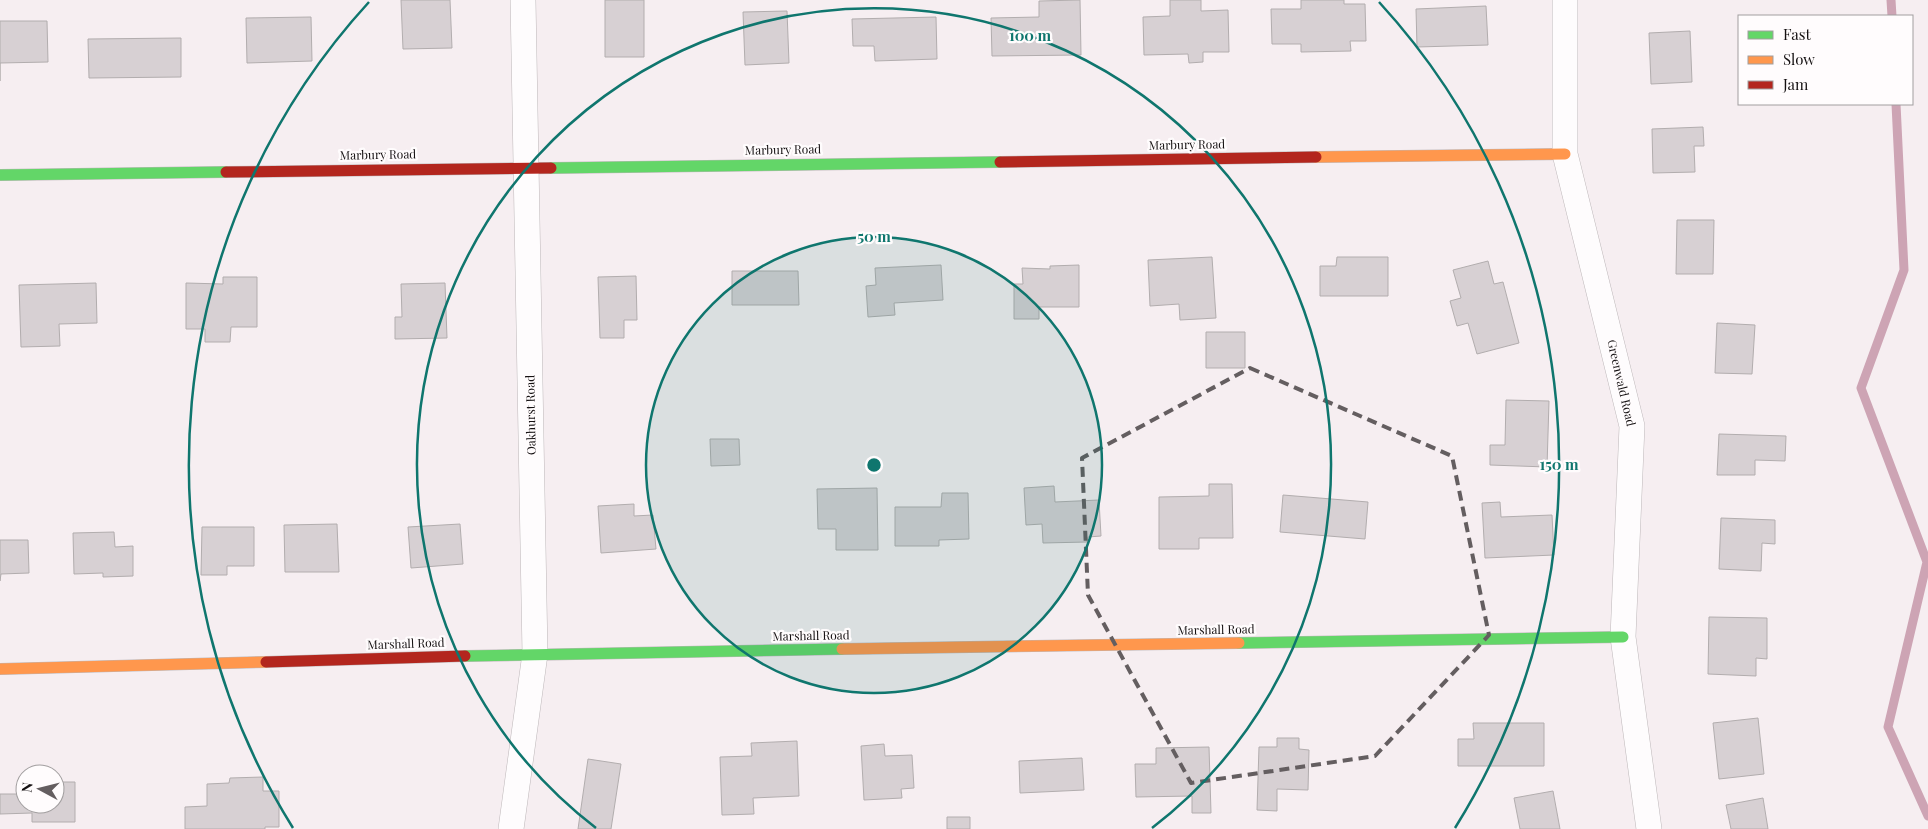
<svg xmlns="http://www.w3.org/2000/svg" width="1928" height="829" font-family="'Playfair Display',serif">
<rect width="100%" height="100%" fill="#f6eef1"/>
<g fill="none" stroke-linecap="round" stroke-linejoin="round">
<path stroke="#cda4b4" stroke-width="9" d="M1891 0 1892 16
M1896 104 1904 270 1861 388 1927 562 1888 727 1928 816"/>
</g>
<path fill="#d7d0d3" stroke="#b2adae" d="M401 0H450L452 48 403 49Z
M605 0H644V57H605Z
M1080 0 1081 55 992 56 991 18 1039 17V1Z
M1170 0H1201V11L1228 10 1229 52H1203V62L1189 63 1188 54 1144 55 1143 17 1170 16Z
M1301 0H1344V4H1365L1366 41H1350L1351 51 1301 52V44H1272L1271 9H1301Z
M1486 6 1488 45 1417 47 1416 9Z
M787 11 789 63 745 65 743 12Z
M311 17 312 61 247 63 246 18Z
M936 17 937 59 875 61 874 46H853L852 19Z
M0 21H47L48 62 0 63V81Z
M1690 31 1692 82 1651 84 1649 33Z
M181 38V77L89 78 88 39Z
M1703 127 1704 146H1694L1695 172 1653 173 1652 129Z
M1677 220H1714L1713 274H1676Z
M1212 257 1216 318 1180 320 1179 304 1150 306 1148 260Z
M1337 257H1388V296H1320V266H1336Z
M1488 261 1494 284 1503 282 1519 343 1477 354 1468 323 1457 326 1450 301 1461 298 1453 270Z
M941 265 943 300 894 303 895 315 868 317 866 286 876 285 875 268Z
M1079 265V307H1039V319H1014V284H1023L1022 268 1050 269V266Z
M732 271H798L799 305H732Z
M636 276 637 320H624V338H600L598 277Z
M223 277H257V327H231L230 342H205V329H186V283L223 284Z
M96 283 97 323 59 324 60 346 21 347 19 285Z
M445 283 447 338 395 339V317H402L401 284Z
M1717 323 1755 325 1752 374 1715 373Z
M1206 332H1245V368H1206Z
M1506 400 1549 401 1547 467 1490 465V445H1505Z
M1719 434 1786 436 1785 461 1755 460V475H1717Z
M710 439H739L740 465 711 466Z
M1209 484H1232L1233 538H1199V549H1159V497L1209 496Z
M1054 486 1055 502 1099 500 1101 536 1088 537 1087 542 1043 543 1042 524 1026 525 1024 488Z
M877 488 878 550H836V529H818L817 489Z
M942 493H968L969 539 939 540V546H895V507H941Z
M1283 495 1368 502 1365 539 1280 532Z
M1500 502 1501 517 1552 515 1554 555 1485 558 1482 503Z
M634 504V516L653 515 656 549 601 553 598 506Z
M1721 518 1775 520V544L1762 543 1761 571 1719 569Z
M337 524 339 572H285L284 525Z
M460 524 463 564 411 568 408 527Z
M202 527H254V566H227V575H201Z
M114 532 115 547 133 546V576L103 577V573L74 574 73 533Z
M0 540H28L29 573 1 574 0 581Z
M1709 617 1767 618V659L1756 658V676L1708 674Z
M1758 718 1764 774 1719 779 1713 723Z
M1473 723H1544V766H1458V739H1474Z
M1277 738H1299V749L1309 750 1308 790 1277 789V811L1257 810 1259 747H1277Z
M797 741 799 796 753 798 754 814 722 815 720 757 752 756 751 743Z
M884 744 885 756 912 755 914 788 901 789 902 798 864 800 861 746Z
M1209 747 1211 813H1192V796L1136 797 1135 764H1156V748Z
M1082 758 1084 790 1020 793 1019 761Z
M588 759 621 764 611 829H578Z
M263 777V791H279V827H265V829H185V807L207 806V784L229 783 230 778Z
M55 782H75V822H32V813L0 814V794H25V804H55Z
M1553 791 1560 829H1520L1514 798Z
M1763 798 1768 829H1731L1726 805Z
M947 817H970V829H947Z"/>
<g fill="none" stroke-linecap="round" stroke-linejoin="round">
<g stroke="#bdb7b9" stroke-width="26">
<path id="street" d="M1565 0V154L1632 426 1623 637 1649 829
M511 829 535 654 523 0"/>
</g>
<g stroke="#bdb7b9" stroke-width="12">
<path id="fast" d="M551 168 1000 162
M0 175 226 172
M1239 643 1623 637
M465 656 842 649"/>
</g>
<g stroke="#bdb7b9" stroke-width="12">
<path id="slow" d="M1316 157 1565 154
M842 649 1239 643
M0 669 266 662"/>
</g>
<g stroke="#bdb7b9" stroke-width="12">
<path id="jam" d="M1000 162 1316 157
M226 172 551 168
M266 662 465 656"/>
</g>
<use href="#street" stroke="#fefcfd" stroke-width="25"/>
<use href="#fast" stroke="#63d668" stroke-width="11"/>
<use href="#slow" stroke="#ff974d" stroke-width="11"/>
<use href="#jam" stroke="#b3261e" stroke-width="11"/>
</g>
<path fill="none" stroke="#645e60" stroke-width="4" stroke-dasharray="10 6" stroke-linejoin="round" d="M1250 368 1452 456 1489 635 1375 756 1191 783 1088 595 1082 458Z"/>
<circle cx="874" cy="465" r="228" fill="#0f766e" fill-opacity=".12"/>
<g fill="none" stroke="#0f766e" stroke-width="2.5">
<circle cx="874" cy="465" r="228"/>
<path d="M596 828A457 457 0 1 1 1152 828"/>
<path d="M293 828A685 685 0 0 1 369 2M1379 2A685 685 0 0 1 1455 828"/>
</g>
<g text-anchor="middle" stroke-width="4.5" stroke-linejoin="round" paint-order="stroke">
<g font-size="12" fill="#151112" stroke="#fffcfd">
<text transform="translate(1187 145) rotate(-1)" y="4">Marbury Road</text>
<text transform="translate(783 150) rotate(-1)" y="4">Marbury Road</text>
<text transform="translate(378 155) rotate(-1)" y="4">Marbury Road</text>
<text transform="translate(1621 383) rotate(77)" y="4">Greenwald Road</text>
<text transform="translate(531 415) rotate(-91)" y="4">Oakhurst Road</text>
<text transform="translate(1216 630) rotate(-1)" y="4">Marshall Road</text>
<text transform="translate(811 636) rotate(-1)" y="4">Marshall Road</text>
<text transform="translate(406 644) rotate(-2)" y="4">Marshall Road</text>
</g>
</g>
<circle cx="874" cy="465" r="8" fill="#0f766e" stroke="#fffcfd" stroke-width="2.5"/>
<g font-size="15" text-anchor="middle" font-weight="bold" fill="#0f766e" stroke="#fffcfd" stroke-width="4.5" stroke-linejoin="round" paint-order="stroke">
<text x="1030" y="41">100 m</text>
<text x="874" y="242">50 m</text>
<text x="1559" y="470">150 m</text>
</g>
<rect x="1738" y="15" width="175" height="90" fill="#fffcfd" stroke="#a19e9f"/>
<rect x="1748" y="31" width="25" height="8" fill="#63d668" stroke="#a19e9f"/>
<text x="1783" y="40" font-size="15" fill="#151112">Fast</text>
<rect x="1748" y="56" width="25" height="8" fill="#ff974d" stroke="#a19e9f"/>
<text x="1783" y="65" font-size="15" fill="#151112">Slow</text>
<rect x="1748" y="81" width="25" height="8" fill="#b3261e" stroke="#a19e9f"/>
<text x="1783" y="90" font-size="15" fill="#151112">Jam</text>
<g transform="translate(40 789) rotate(277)"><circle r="24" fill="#fffcfd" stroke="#a19e9f"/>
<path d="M0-4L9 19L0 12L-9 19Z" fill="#645e60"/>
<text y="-8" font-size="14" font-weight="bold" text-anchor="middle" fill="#151112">N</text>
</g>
</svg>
